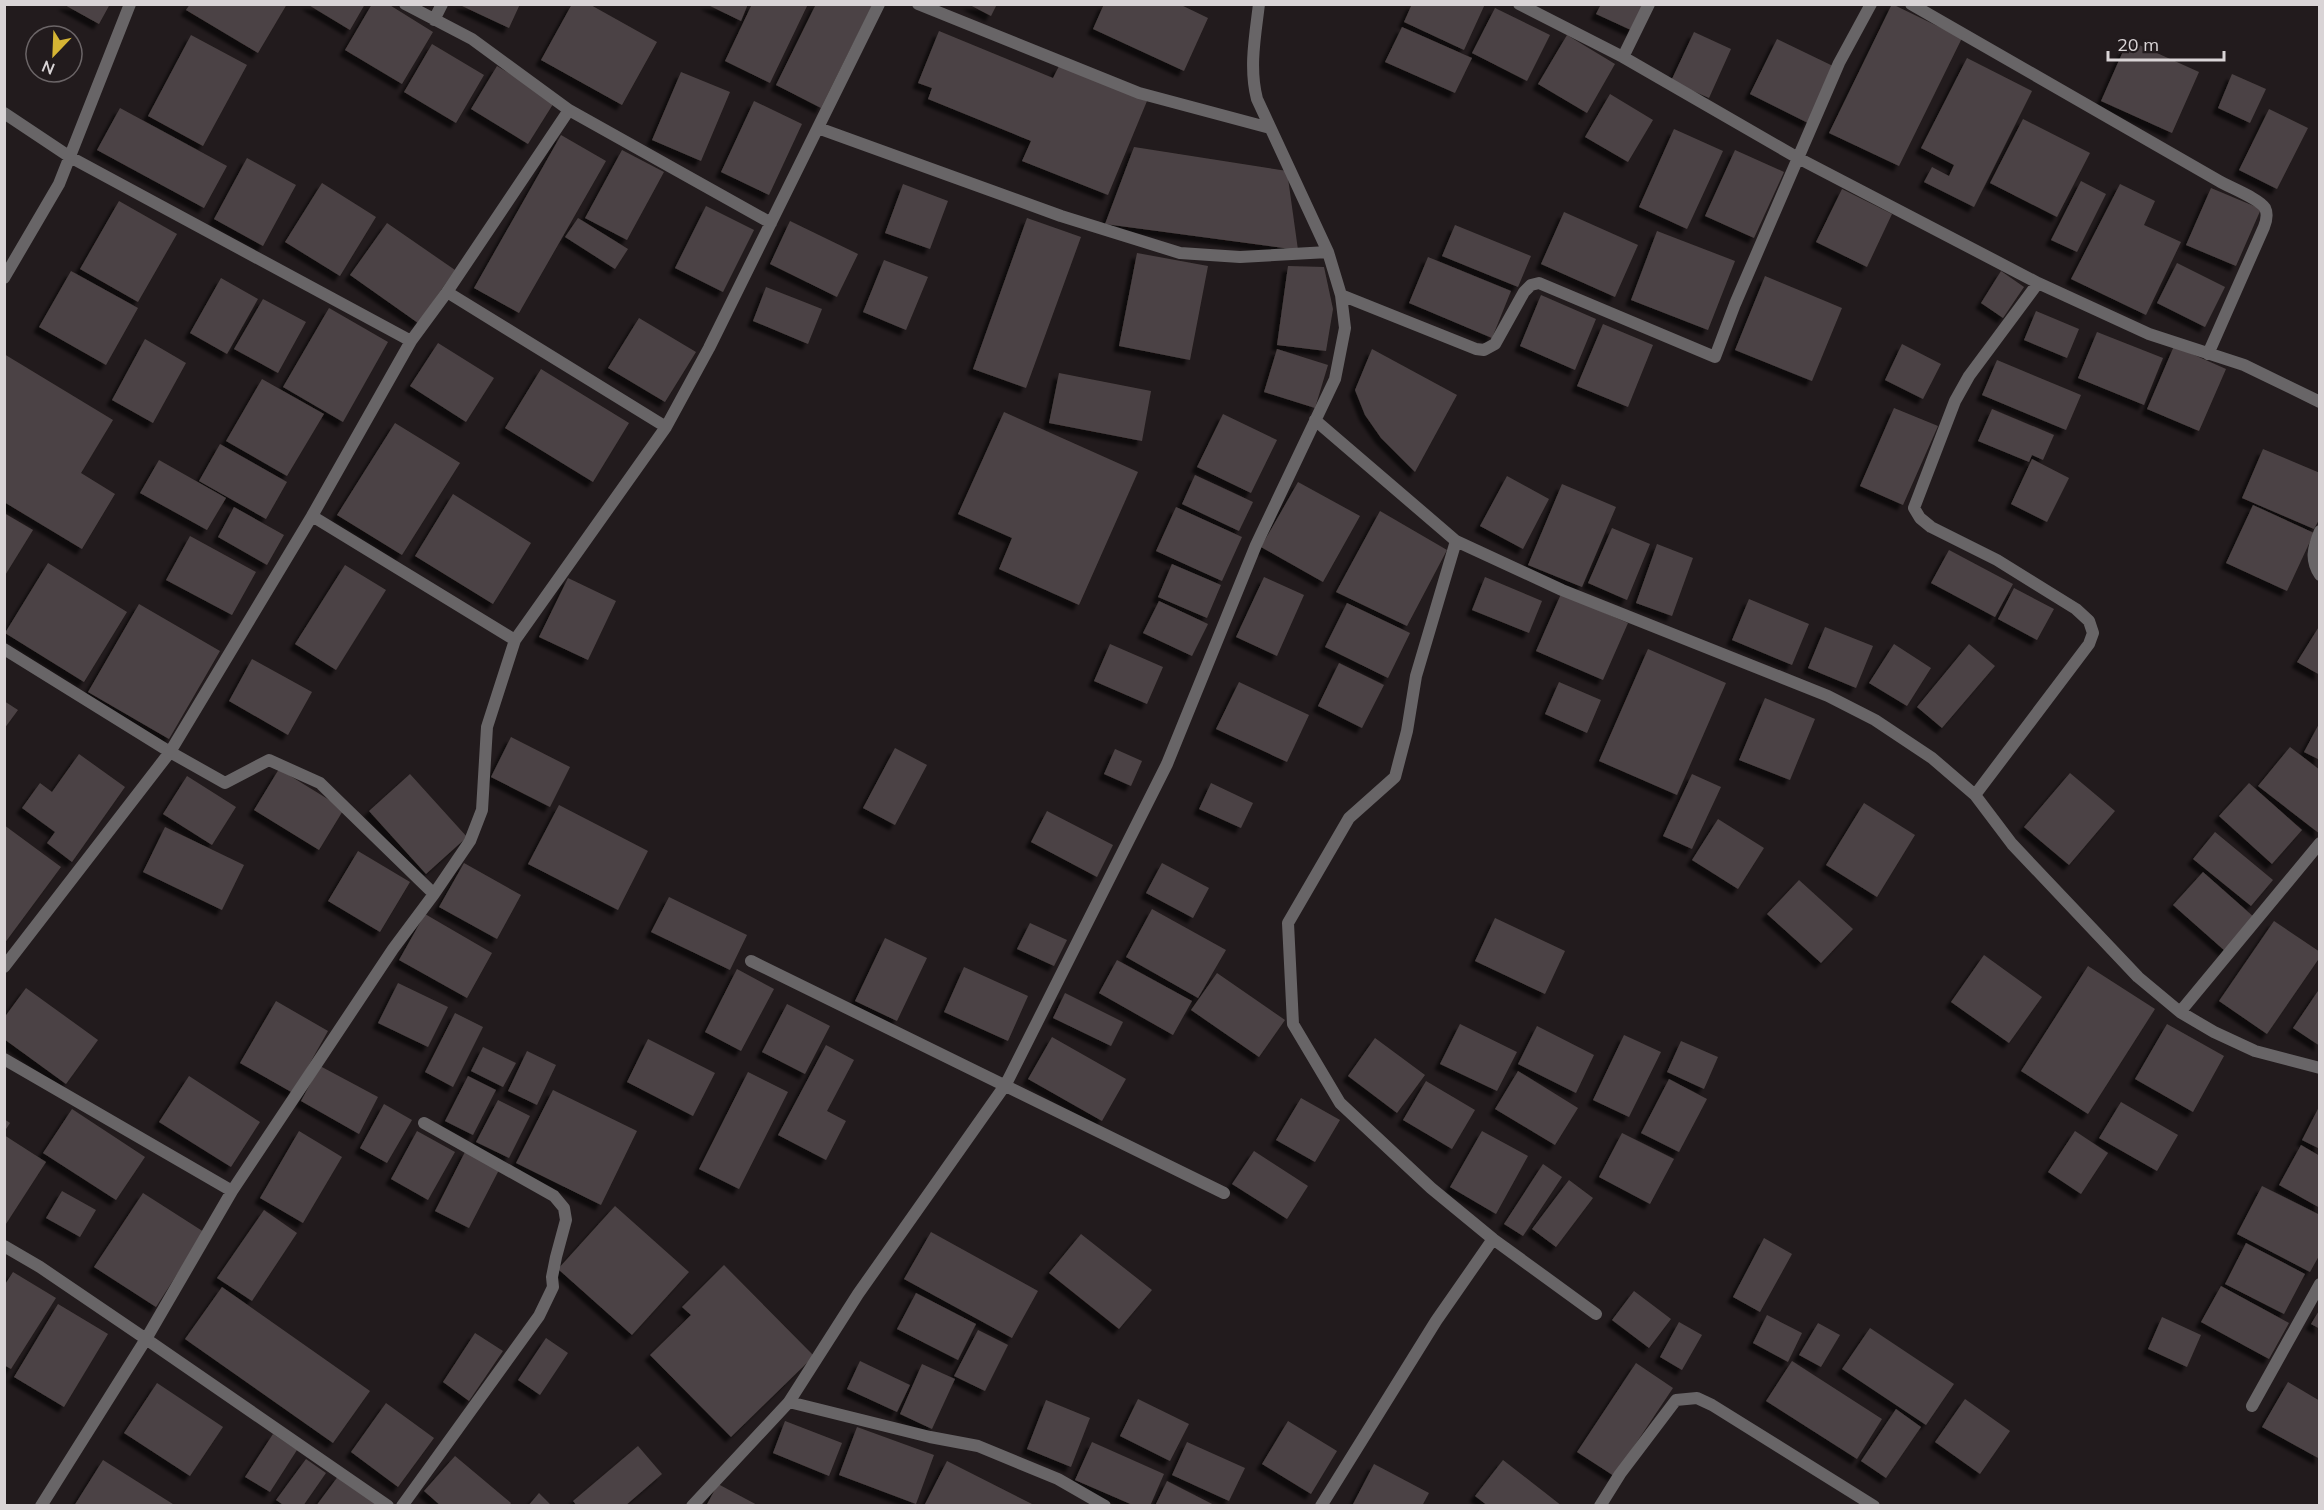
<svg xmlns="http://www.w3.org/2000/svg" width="2324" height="1510" font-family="Mulish,sans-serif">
<defs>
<filter id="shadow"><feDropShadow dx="-5.5" dy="5.5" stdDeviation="1.5" flood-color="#0009"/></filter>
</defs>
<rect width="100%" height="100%" fill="#221b1d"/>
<path fill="#4c4344" filter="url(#shadow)" d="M63 4H110L99 24Z
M190 4H287L258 53 186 10Z
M307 4H365L350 30Z
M372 4H388L433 32 402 84 345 50Z
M462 4H520L509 28 462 6Z
M572 4H589L657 42 622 105 541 60Z
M706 4H748L741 21Z
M752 4H808L770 83 725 61Z
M816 4 872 5 821 108 776 85Z
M968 4H997L991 16Z
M1104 4H1179L1208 18 1184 71 1093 29Z
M1412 4H1485L1464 50 1404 22Z
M1601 4H1645L1633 31 1596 14Z
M1892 4 1962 38 1899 166 1829 133Z
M1495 8 1550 35 1527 81 1472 53Z
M1402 27 1472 58 1455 93 1385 62Z
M939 31 1053 78 1059 66 1147 101 1108 195 1022 161 1031 141 928 99 932 88 918 83Z
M1694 32 1731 49 1709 98 1671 81Z
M191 35 247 65 203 146 148 116Z
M1567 35 1615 64 1587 113 1538 84Z
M1777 39 1835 67 1808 123 1750 94Z
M2128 40 2199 72 2172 133 2101 101Z
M432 44 484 75 456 123 404 92Z
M1967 58 2032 91 1974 207 1924 182 1932 167 1949 176 1954 165 1921 148Z
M497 66 555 101 528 144 471 109Z
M681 72 730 92 701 161 652 140Z
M2232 74 2266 89 2250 123 2218 108Z
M1610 94 1653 120 1628 162 1585 137Z
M754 101 802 124 769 195 721 172Z
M120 108 227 166 204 208 97 150Z
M2269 109 2308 128 2277 189 2239 170Z
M2023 119 2090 153 2057 217 1990 183Z
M1674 129 1723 151 1687 229 1639 207Z
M561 135 606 161 519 313 474 288Z
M1134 147 1287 171 1298 250 1105 224Z
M622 150 664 172 627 240 585 218Z
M1735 150 1784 172 1754 238 1705 216Z
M247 158 296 185 263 246 214 219Z
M2081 181 2106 194 2077 252 2051 240Z
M322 183 376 217 340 276 285 242Z
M903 184 948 201 930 249 885 233Z
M2120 184 2155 201 2144 225 2181 242 2146 315 2071 279Z
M2211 188 2261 209 2236 266 2186 245Z
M1842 189 1892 214 1867 267 1816 242Z
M119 201 177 234 138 302 80 269Z
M706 206 754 230 723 292 675 268Z
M1564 212 1638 245 1615 297 1541 264Z
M578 218 628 249 615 269 565 237Z
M1027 218 1081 237 1026 388 973 369Z
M790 221 858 254 837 297 770 264Z
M387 223 455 270 418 323 350 275Z
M1455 225 1531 256 1518 287 1442 256Z
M1657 231 1735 261 1708 330 1631 300Z
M1137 253 1208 266 1190 360 1119 346Z
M1428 257 1511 291 1492 338 1409 303Z
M884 260 928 277 906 330 863 312Z
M2177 263 2225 287 2205 327 2157 303Z
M1288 266 1324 267 1333 309 1326 351 1277 345Z
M71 271 138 308 106 365 39 327Z
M2001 271 2024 287 2003 318 1981 303Z
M1765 276 1842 308 1812 381 1735 350Z
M221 278 258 299 227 354 190 333Z
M766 287 822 309 808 344 753 321Z
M1541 295 1596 319 1575 370 1520 346Z
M263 299 306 322 278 373 234 349Z
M329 308 388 342 343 422 283 387Z
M2036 311 2079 329 2067 358 2024 340Z
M639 318 696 352 665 402 608 368Z
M1603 324 1653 345 1628 407 1577 386Z
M2097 332 2163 358 2144 405 2078 378Z
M145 339 186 363 153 423 112 400Z
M438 343 494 378 466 422 410 386Z
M1902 344 1941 364 1923 399 1885 380Z
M2174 346 2226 369 2199 431 2147 409Z
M1277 349 1328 365 1315 408 1264 392Z
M1372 349 1457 395 1415 472 1381 438 1365 415 1355 390Z
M4 354 113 420 81 473 115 494 82 549 4 502Z
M1997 360 2081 395 2066 430 1982 395Z
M541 369 629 423 593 482 505 428Z
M1059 373 1151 391 1142 441 1049 423Z
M262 379 324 414 287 476 226 441Z
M1894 408 1938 426 1903 505 1860 486Z
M1992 409 2054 435 2043 460 2032 455 2029 462 1978 441Z
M1004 412 1138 472 1079 605 999 569 1012 538 958 514Z
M1223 414 1277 440 1251 493 1197 467Z
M395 423 460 463 402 555 337 515Z
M220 444 287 482 266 519 199 481Z
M2263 449 2320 473V518L2314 529 2242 498Z
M2032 459 2069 478 2047 522 2011 504Z
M159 460 226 498 207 530 140 493Z
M1195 475 1253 502 1239 531 1182 504Z
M1507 476 1549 499 1523 549 1480 526Z
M1298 482 1360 516 1323 582 1261 547Z
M1562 484 1616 507 1582 587 1528 565Z
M453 494 531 543 493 604 415 556Z
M2253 505 2314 533 2287 591 2226 563Z
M234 507 284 535 267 565 218 537Z
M1176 507 1242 537 1222 581 1156 551Z
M1380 511 1447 550 1407 626 1336 592Z
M4 513 33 530 4 577Z
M1612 528 1650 544 1627 600 1588 583Z
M190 536 256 572 232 615 166 580Z
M1657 544 1693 558 1672 616 1636 603Z
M1949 550 2013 584 1995 617 1931 583Z
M48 563 127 612 84 682 5 633Z
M1172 564 1221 585 1207 618 1158 597Z
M345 565 386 590 336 670 295 644Z
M1264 577 1304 595 1277 656 1236 637Z
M1485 577 1542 601 1529 633 1472 610Z
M568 578 616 601 588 660 539 637Z
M2014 588 2054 609 2037 640 1998 619Z
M1561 594 1628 623 1603 680 1536 651Z
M1749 599 1809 624 1792 665 1732 640Z
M1159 601 1208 624 1192 656 1143 633Z
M1347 603 1410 633 1388 678 1325 647Z
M139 604 220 651 169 739 88 692Z
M2320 625V675L2297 662Z
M1825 627 1873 646 1856 688 1808 668Z
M1110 644 1163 667 1147 704 1094 681Z
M1894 644 1931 668 1907 706 1869 683Z
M1969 644 1995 666 1942 728 1917 707Z
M1648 649 1726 683 1677 795 1599 761Z
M252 659 312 692 288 735 229 701Z
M1339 663 1384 685 1362 728 1318 706Z
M1239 682 1309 715 1287 762 1216 729Z
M1559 682 1601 700 1587 733 1545 714Z
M1765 698 1815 719 1790 780 1739 760Z
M4 701 18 710 4 729Z
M2320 722V760L2304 752Z
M511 737 570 767 550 807 491 777Z
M2290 747 2320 770V834L2258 786Z
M895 748 927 765 895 825 863 808Z
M1115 749 1142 761 1131 786 1104 774Z
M79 754 125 787 72 862 47 843 55 832 22 808 40 783 52 792Z
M279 769 344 809 319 850 254 810Z
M2070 773 2115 811 2069 865 2024 827Z
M410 774 467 837 426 874 369 811Z
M1692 774 1721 787 1692 849 1663 836Z
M187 776 236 807 212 845 163 814Z
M1211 783 1253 803 1241 828 1199 809Z
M2249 783 2302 830 2272 864 2219 816Z
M1864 803 1915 835 1877 897 1826 865Z
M559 805 648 851 618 910 528 864Z
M1047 811 1113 845 1097 877 1031 842Z
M1718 819 1764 848 1738 889 1692 860Z
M4 825 61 867 4 944Z
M165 827 244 865 222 910 143 872Z
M2215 832 2273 880 2251 906 2193 859Z
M358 851 410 882 380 932 328 901Z
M464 863 521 895 497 939 439 907Z
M1162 863 1209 888 1193 918 1146 893Z
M2203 872 2255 918 2225 951 2173 905Z
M1799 880 1853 929 1821 963 1767 914Z
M669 897 747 935 730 970 651 932Z
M1152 909 1226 950 1198 998 1126 957Z
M425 914 492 953 467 998 399 960Z
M1495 918 1565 951 1545 994 1475 961Z
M2274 921 2320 952V957L2267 1034 2219 1001Z
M1030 923 1067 940 1054 966 1017 949Z
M885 938 927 958 897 1021 855 1001Z
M1984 955 2042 997 2009 1043 1951 1002Z
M1117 960 1192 1001 1173 1035 1099 993Z
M2088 966 2155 1009 2088 1114 2021 1071Z
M964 967 1028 996 1008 1041 944 1012Z
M737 969 774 989 741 1051 705 1032Z
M1217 973 1285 1020 1259 1057 1191 1010Z
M398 983 448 1007 428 1047 378 1023Z
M26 988 98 1040 66 1084 4 1039V1018Z
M2320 988V1046L2293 1028Z
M1065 993 1123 1022 1111 1046 1053 1018Z
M276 1001 328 1031 293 1093 240 1063Z
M787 1004 830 1026 805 1074 762 1052Z
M455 1013 483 1027 453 1087 425 1072Z
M1460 1024 1517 1052 1497 1091 1440 1064Z
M2167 1024 2224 1056 2193 1112 2135 1079Z
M1537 1026 1594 1055 1576 1093 1518 1064Z
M1624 1035 1661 1052 1629 1117 1593 1100Z
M1052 1037 1126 1079 1102 1121 1028 1079Z
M1375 1038 1425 1075 1397 1113 1348 1076Z
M648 1039 715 1073 693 1116 627 1082Z
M1681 1041 1718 1057 1704 1089 1667 1072Z
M826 1045 854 1060 827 1111 846 1121 826 1160 778 1135Z
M483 1047 516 1063 503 1087 471 1071Z
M527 1051 556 1065 537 1105 508 1091Z
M320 1066 378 1097 359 1134 301 1101Z
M1518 1071 1578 1108 1555 1145 1495 1109Z
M748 1072 788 1092 739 1189 699 1169Z
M189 1076 260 1122 231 1167 159 1122Z
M468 1076 496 1090 473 1135 445 1121Z
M1669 1079 1707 1099 1679 1152 1641 1133Z
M1426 1081 1475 1110 1452 1149 1403 1120Z
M553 1090 637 1131 601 1205 516 1163Z
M1301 1098 1340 1120 1315 1162 1276 1140Z
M498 1100 530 1116 509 1158 476 1142Z
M2121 1102 2178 1135 2157 1171 2099 1138Z
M384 1104 412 1120 387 1163 360 1148Z
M2320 1105V1149L2302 1140Z
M72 1109 145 1157 116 1200 43 1153Z
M4 1119 10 1123 4 1132Z
M299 1131 342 1157 303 1223 260 1198Z
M417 1131 455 1152 428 1200 391 1179Z
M1482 1131 1528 1156 1496 1214 1450 1187Z
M2075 1131 2108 1153 2081 1194 2048 1172Z
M1622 1133 1674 1159 1650 1204 1599 1177Z
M4 1135 46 1162 4 1227Z
M2301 1145 2320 1156V1208L2279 1185Z
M466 1150 500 1168 469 1228 435 1211Z
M1254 1151 1308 1186 1287 1219 1232 1184Z
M1543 1164 1562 1177 1523 1236 1504 1224Z
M1569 1180 1593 1198 1556 1247 1532 1229Z
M2262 1186 2320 1215V1254L2310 1272 2237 1234Z
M62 1191 96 1210 80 1237 46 1218Z
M143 1193 204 1232 156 1307 94 1267Z
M615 1206 689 1272 632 1335 558 1269Z
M264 1210 297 1233 252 1301 217 1278Z
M931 1232 1038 1291 1012 1338 904 1279Z
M1081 1234 1152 1290 1119 1329 1049 1273Z
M1764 1238 1792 1254 1760 1312 1733 1297Z
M2246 1243 2305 1274 2284 1314 2225 1284Z
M724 1265 814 1356 731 1437 650 1355 691 1315 682 1307Z
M13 1272 56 1298 11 1369 4 1365V1286Z
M2221 1286 2289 1323 2269 1359 2201 1322Z
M222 1287 370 1391 333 1443 185 1339Z
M1634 1291 1671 1319 1649 1348 1612 1320Z
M916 1293 976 1324 958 1360 897 1329Z
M58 1304 108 1334 64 1407 14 1377Z
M2320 1309V1329L2311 1324Z
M1767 1315 1802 1333 1788 1362 1753 1343Z
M2162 1317 2201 1335 2187 1367 2148 1349Z
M1679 1322 1702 1335 1682 1370 1660 1357Z
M1818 1323 1840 1335 1821 1367 1799 1355Z
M1870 1328 1954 1384 1926 1425 1842 1369Z
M978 1330 1008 1345 985 1391 954 1376Z
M475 1333 503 1351 469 1401 443 1382Z
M546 1338 568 1353 540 1395 518 1380Z
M860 1361 910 1385 897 1412 847 1389Z
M1792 1361 1882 1419 1857 1459 1766 1401Z
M1636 1363 1673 1388 1614 1476 1577 1452Z
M922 1364 955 1379 932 1429 900 1414Z
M2288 1382 2320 1401V1459L2262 1427Z
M157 1383 223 1427 190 1476 124 1433Z
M1138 1399 1189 1424 1170 1461 1120 1436Z
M1965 1399 2010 1431 1980 1474 1935 1442Z
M1046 1400 1090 1418 1071 1467 1027 1449Z
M386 1403 434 1438 398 1487 351 1452Z
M1896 1409 1921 1427 1886 1478 1861 1461Z
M785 1421 842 1443 829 1476 773 1453Z
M1288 1421 1337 1451 1311 1494 1262 1464Z
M857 1427 934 1455 916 1504 839 1475Z
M273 1434 297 1450 270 1492 245 1477Z
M1092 1442 1164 1474 1150 1506H1135L1075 1480Z
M1187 1442 1245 1468 1229 1501 1172 1475Z
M638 1446 662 1474 625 1506H577L573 1501Z
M455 1456 511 1503 509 1506H441L424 1491Z
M306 1459 326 1473 303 1506H285L276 1500Z
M103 1460 176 1506H74Z
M1503 1460 1562 1506H1488L1475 1496Z
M947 1461 1036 1506H924Z
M1374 1464 1429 1493 1422 1506H1352Z
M339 1475 380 1506H316Z
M1167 1481 1216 1506H1155Z
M718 1484 759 1506H706Z
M539 1493 552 1506H528Z"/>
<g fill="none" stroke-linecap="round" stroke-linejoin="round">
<path stroke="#686567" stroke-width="12" d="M405 4 472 39 569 110 771 223
M918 4 1139 93 1270 128
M1519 4 1623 57 1649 4
M1911 4 2219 181C2229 187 2260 199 2265 208 2268 214 2266 222 2264 227L2208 354
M434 20 442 4
M1623 57 1798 158 2038 283 1969 376 1955 401 1914 508 1920 518 1931 527 1997 560 2076 609 2089 621 2093 633 2089 644 1975 795
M4 113 70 157 411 341
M818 128 1061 216 1180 253 1240 257 1328 252
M4 278 59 184 130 4
M2038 283 2149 334 2244 365 2320 402
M447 292 666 427
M1341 295 1476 349 1484 350 1495 344 1524 292 1531 285 1539 283 1715 357 1735 304 1839 63 1871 4
M1315 420 1456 541 1562 590 1828 696 1875 720 1932 758 1975 795 2012 844 2138 977 2180 1012 2214 1032 2255 1051 2320 1068
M312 516 515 640
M2320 531C2313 548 2310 560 2320 575
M4 649 170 752 225 783 269 760 320 783 434 894
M751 961 1224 1193
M4 967 170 752 312 516 411 341 447 292 569 110
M2180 1012 2320 843
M4 1059 232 1191
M1493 1239 1596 1314
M4 1246 40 1267 146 1339 41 1506
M789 1402 930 1437 978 1446 1058 1479 1105 1506
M2252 1406 2320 1284
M388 1506 146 1339 232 1191 393 949 434 894 470 841 482 810 487 727 515 640 666 427 709 348 879 4
M402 1506 539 1316 553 1287 552 1277 556 1257 566 1220 564 1208 554 1196 424 1123
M692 1506 789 1402 858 1294 1006 1084 1167 764 1256 545 1335 379 1345 328 1341 295 1328 252 1257 99C1249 68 1255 37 1259 4
M1321 1506 1436 1321 1493 1239 1431 1188 1340 1103 1293 1024 1288 923 1349 818 1395 777 1407 731 1416 676 1456 541
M1600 1506 1620 1474 1676 1400 1697 1398 1712 1405 1874 1506"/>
</g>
<rect width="2324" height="1510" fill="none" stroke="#d9d4d6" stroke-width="12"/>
<g transform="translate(54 54) rotate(203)"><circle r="28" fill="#221b1d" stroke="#6b6567" stroke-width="1.5"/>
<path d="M0-4.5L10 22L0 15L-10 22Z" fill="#d6b534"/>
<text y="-9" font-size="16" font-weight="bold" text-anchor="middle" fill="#d9d4d6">N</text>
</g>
<path d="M2108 51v9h116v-9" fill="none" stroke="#d9d4d6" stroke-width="3"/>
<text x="2117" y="51" font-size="18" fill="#d9d4d6" stroke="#221b1d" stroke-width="4.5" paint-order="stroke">20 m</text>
</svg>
